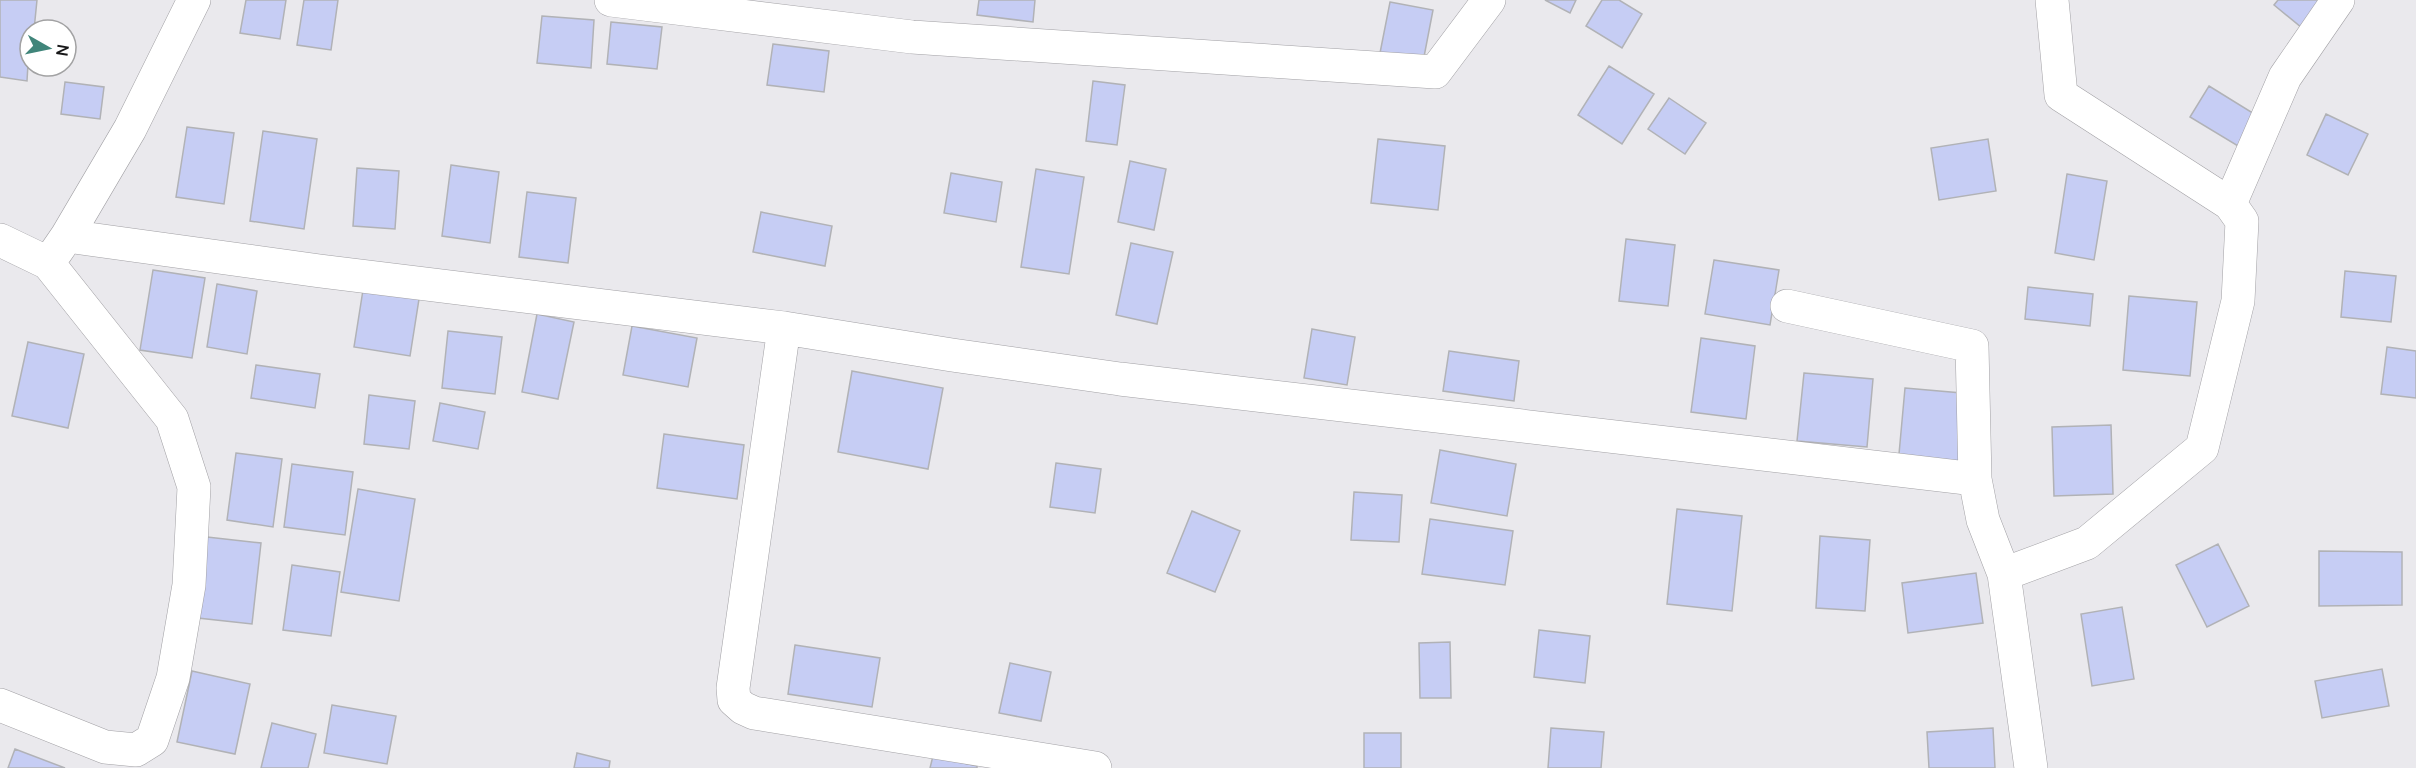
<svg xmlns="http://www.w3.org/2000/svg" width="2416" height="768" font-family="Manrope,sans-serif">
<rect width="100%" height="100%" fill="#eae9ed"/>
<path fill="#c6cdf4" stroke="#b1b2b6" stroke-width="1.5" d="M0 0H37L34 30H30L27 81 0 77Z
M246 0H286L280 39 240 33Z
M304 0H338L331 50 297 45Z
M979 0H1035L1033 22 977 15Z
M1545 0H1576L1570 13Z
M1602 0H1619L1642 14 1622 48 1586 26Z
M2278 0H2321L2307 32 2274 5Z
M1390 2 1433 10 1423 62 1380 53Z
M542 16 594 20 591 68 537 63Z
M611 22 662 27 657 69 607 64Z
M773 44 829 51 824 92 767 85Z
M1609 66 1654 94 1622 144 1578 115Z
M1093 81 1125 85 1117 145 1086 141Z
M65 82 104 87 100 119 61 114Z
M2209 86 2256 115 2238 146 2190 117Z
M1669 98 1706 123 1685 154 1648 129Z
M2326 114 2368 134 2348 175 2307 155Z
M187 127 234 133 224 204 176 197Z
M263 131 317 139 304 229 250 221Z
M1378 139 1445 146 1438 210 1371 203Z
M1988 139 1996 191 1939 200 1931 148Z
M1130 161 1166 169 1154 230 1118 222Z
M451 165 499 172 490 243 442 236Z
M357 168 399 171 395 229 353 226Z
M1036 169 1084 177 1069 274 1021 267Z
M951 173 1002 182 996 222 944 213Z
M2067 174 2107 181 2094 260 2055 253Z
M527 192 576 198 568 263 519 257Z
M761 212 832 226 825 266 753 252Z
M1626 239 1675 245 1668 306 1619 301Z
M1131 243 1173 252 1157 324 1116 315Z
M1714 260 1779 270 1770 325 1705 314Z
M153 270 205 278 192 358 140 350Z
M2345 271 2396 276 2391 322 2341 317Z
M217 284 257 291 247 354 207 347Z
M2028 287 2093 294 2090 326 2025 319Z
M363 290 419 299 410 356 354 347Z
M2129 296 2197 302 2190 376 2123 370Z
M537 314 574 322 558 399 522 392Z
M632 326 697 338 688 387 623 375Z
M1312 329 1355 337 1347 385 1304 378Z
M448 331 502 337 495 394 442 388Z
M1701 338 1755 346 1746 419 1691 412Z
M28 342 84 354 68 428 12 416Z
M2387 347 2416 351V398L2381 394Z
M1449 351 1519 361 1514 401 1443 391Z
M256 365 320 374 315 408 251 398Z
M852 371 943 388 928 469 838 452Z
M1804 373 1873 379 1867 447 1797 441Z
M1905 388 1973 394 1966 471 1898 465Z
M369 395 415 401 409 449 364 444Z
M440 403 485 412 478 449 433 441Z
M2111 425 2113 494 2054 496 2052 427Z
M664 434 744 445 737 499 657 488Z
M1440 450 1516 464 1507 516 1431 503Z
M236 453 282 459 273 527 227 520Z
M1056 463 1101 469 1095 513 1050 507Z
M292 464 353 472 345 535 284 527Z
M358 489 415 499 399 601 341 592Z
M1354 492 1402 495 1399 542 1351 540Z
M1677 509 1742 516 1732 611 1667 604Z
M1192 511 1240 531 1215 592 1167 573Z
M1430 519 1513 531 1505 585 1422 574Z
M1820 536 1870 540 1865 611 1816 608Z
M207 537 261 543 252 624 198 618Z
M2218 544 2249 606 2207 627 2176 565Z
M2319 551 2402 552V605L2319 606Z
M292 565 340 572 331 636 283 630Z
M1976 573 1983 623 1908 633 1902 583Z
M2122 607 2134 679 2092 686 2081 614Z
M1539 630 1590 636 1585 683 1534 677Z
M1450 642 1451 698H1420L1419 643Z
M795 645 880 658 872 707 788 694Z
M1010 663 1051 672 1041 721 999 713Z
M2382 669 2389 706 2322 718 2315 681Z
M192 671 250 684 235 754 177 742Z
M332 705 396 716 387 764 324 753Z
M272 723 316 734 308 768H261Z
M1551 728 1604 732 1601 768H1548Z
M1993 728 1995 768H1929L1927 732Z
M1364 733H1401V768H1364Z
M15 749 65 768H8Z
M577 753 610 761 609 768H574Z
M933 756 977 766V768H930Z"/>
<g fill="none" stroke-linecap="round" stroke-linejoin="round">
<g stroke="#a2a1a5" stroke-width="34">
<path id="street" d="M611 0 912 37 1435 72 1489 0
M2230 204 2285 77 2338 0
M67 236 320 271 784 328 952 355 1120 379 1975 479
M0 240 48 263 172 419 194 487 189 585 173 678 152 740 136 750 105 747 0 705
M56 252 67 236 130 129 194 0
M1787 306 1972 346 1975 479 1983 520 2004 574 2087 543 2202 448 2238 301 2242 221 2230 204 2061 95 2052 0
M784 328 733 688 734 700 743 708 754 713 1095 768
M2004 574 2031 768"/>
</g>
<use href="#street" stroke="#fff" stroke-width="33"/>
</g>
<g transform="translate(48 48) rotate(99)"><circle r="28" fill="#ffffff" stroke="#a2a2a3" stroke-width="1.5"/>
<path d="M0-4.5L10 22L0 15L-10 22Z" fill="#40857a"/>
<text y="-9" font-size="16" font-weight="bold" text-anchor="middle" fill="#171718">N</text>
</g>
</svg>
